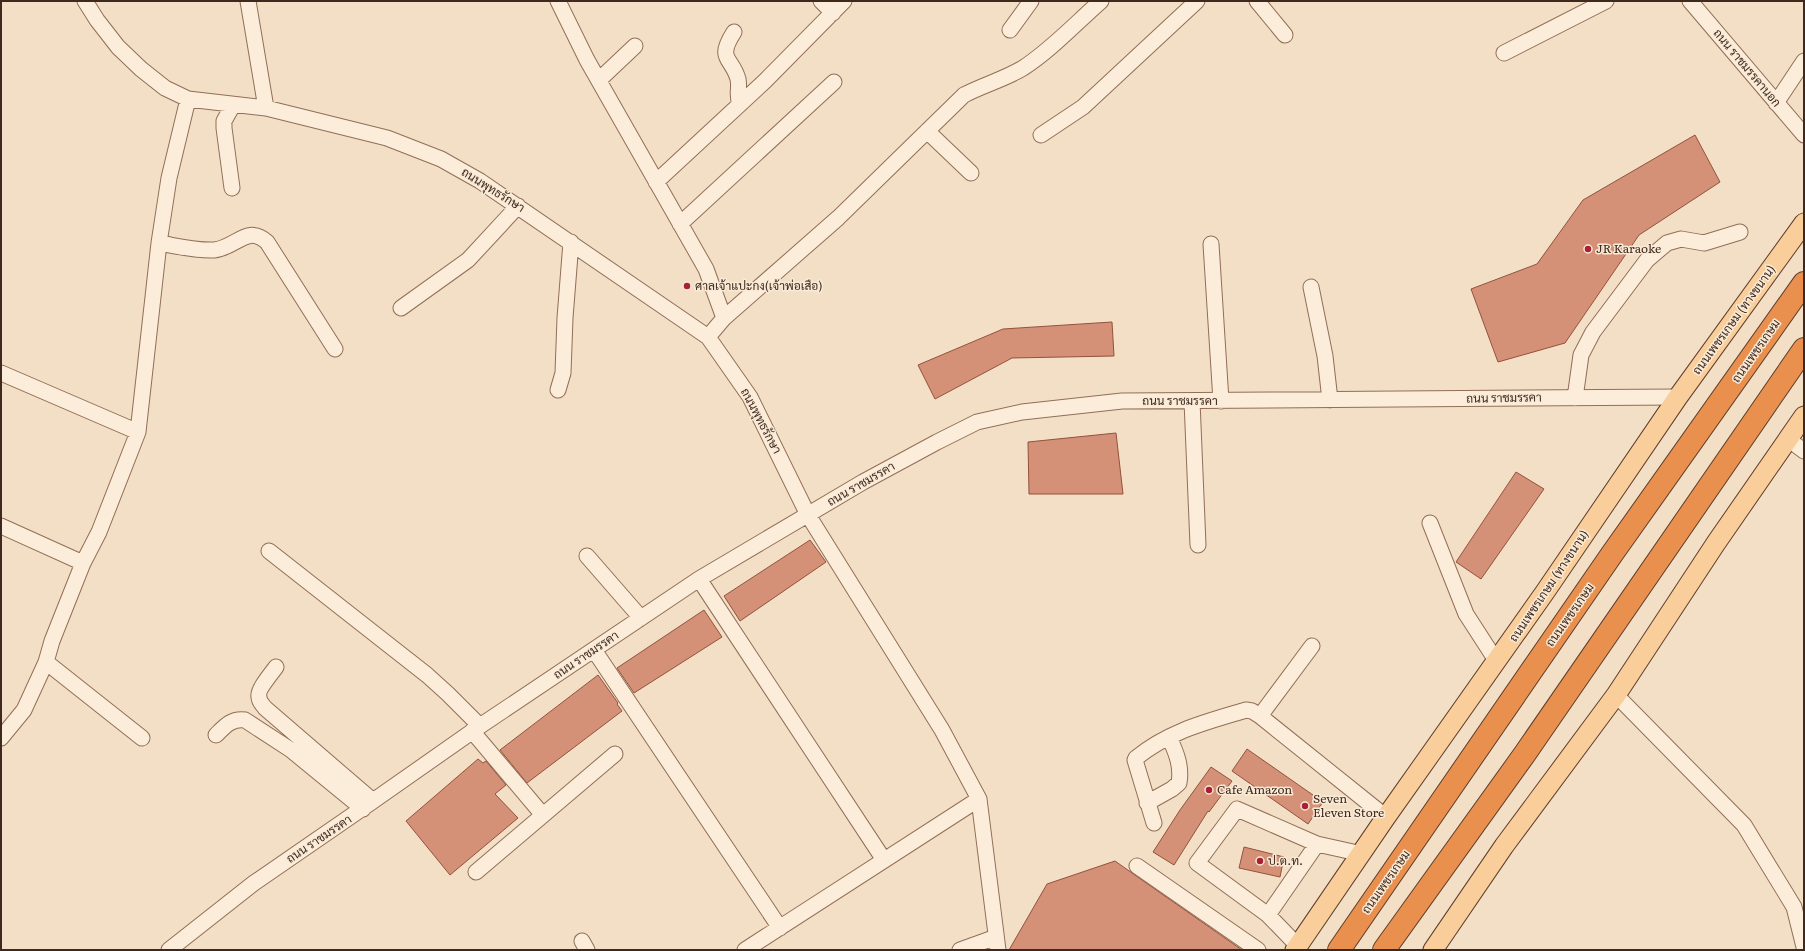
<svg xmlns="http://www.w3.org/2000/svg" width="1805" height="951" font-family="Literata,Sarabun,serif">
<rect width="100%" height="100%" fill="#f3dfc5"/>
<path fill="#d59177" stroke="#93523b" d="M1695 135 1720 182 1639 235 1565 343 1498 362 1471 289 1537 264 1583 200Z
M1112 322 1114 356 1012 358 935 399 918 365 1003 329Z
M1116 433 1123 494H1029L1028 442Z
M1516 472 1544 489 1481 579 1456 562Z
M810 540 826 562 740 621 724 596Z
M704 610 722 637 634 693 617 668Z
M598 675 618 703 617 704 622 711 527 783 500 750Z
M1247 749 1323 802 1308 824 1232 771Z
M478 759 483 763 486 761 506 785 495 794 518 818 450 875 406 821Z
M1211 767 1232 781 1209 812 1208 811 1174 865 1153 852 1180 810Z
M1244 847 1284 857 1280 877 1239 868Z
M1115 861 1132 873 1242 950H1009L1047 884Z"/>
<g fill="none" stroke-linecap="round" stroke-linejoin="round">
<g stroke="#916e58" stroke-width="17">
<path id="minor" d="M85 1 97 20 118 47 141 69 165 88 188 99 266 108 387 138 441 159 480 181 708 337 750 397 808 515 942 730 979 799 998 950
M248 1 266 108
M558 1 587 60 706 269 724 318
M821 1 833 13
M1257 1 1285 35
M1690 1 1804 135
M1010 30 1031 1
M734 32C716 60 732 57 738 79 740 89 736 95 740 104
M1504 53 1606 1
M599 80 635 46
M1776 103 1804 61
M927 131 971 173
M1041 135 1083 107 1197 1
M656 182 765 81 844 1
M232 188 224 128V121L233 105
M680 224 834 82
M159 243C177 246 197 251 214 250 236 248 247 224 267 242L335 349
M1211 244 1221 401
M1311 287 1325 356 1330 400
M401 308 468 260 518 206
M708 337 724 318 838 218 964 95C983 85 1005 79 1023 68 1051 50 1076 23 1101 1
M1 373 138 432
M558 390 563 373 565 318 571 242
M1575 398 1581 355 1593 332 1647 260 1667 243 1681 239 1704 243 1740 232
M1192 401 1198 545
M1788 439 1804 451
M1430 523 1466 614 1497 662
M1 526 83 563
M269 551 427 675 448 694 480 726
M587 556 641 618
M699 579 884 860
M594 650 780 928
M46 662 142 738
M276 667C271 674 257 690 259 697 259 702 263 705 265 708L373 801
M1616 695 1744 825 1794 907 1804 947
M1260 716 1312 646
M472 731 542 814
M216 735C225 726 232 718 245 720L291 750 363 809
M1 738 24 710 46 662 52 641 83 563 99 532 138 432 159 243 169 178 188 99
M1147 803 1172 789 1179 783C1182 766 1176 752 1169 737
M1154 823 1135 760 1136 758C1169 731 1206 722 1246 710L1252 711 1260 716 1386 817
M1137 866 1258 950
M476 872 615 754
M1268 915 1317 844
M582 941 587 950
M1298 946 1268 915 1197 863 1237 809 1317 844 1362 854
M169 950 254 883 373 801 480 726 699 579 863 482 937 442 977 422 1022 412 1122 401 1678 397
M745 950 979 799
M960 950 996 937"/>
</g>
<g stroke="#5e3d2d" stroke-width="21">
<path id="major" d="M1295 950 1386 817 1545 592 1678 397 1804 223
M1433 950 1504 846 1616 695 1716 543 1804 416"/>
</g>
<g stroke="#5e3d2d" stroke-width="24">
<path id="highway" d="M1339 950 1612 554 1804 283
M1384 950 1524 755 1804 349"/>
</g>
<use href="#minor" stroke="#fcedda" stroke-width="15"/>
<use href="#major" stroke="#f9ce9a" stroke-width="19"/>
<use href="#highway" stroke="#ea904e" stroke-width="22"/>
</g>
<g fill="#a72135" stroke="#f9ead6" stroke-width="1.5">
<circle cx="1588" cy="249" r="4"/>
<circle cx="687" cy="286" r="4"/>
<circle cx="1209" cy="790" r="4"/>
<circle cx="1305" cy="806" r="4"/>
<circle cx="1260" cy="861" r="4"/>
</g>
<g text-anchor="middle" stroke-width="3" stroke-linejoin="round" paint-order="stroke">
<g font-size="12" fill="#3f291e" stroke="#f9ead6">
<text transform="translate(1747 68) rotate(50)" y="4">ถนน ราชมรรคานอก</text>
<text transform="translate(493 190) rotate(32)" y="4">ถนนพุทธรักษา</text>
<text transform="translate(1734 320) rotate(-54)" y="4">ถนนเพชรเกษม (ทางขนาน)</text>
<text transform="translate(1756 351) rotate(-55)" y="4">ถนนเพชรเกษม</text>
<text transform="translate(1504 398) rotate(-1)" y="4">ถนน ราชมรรคา</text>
<text x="1180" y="405">ถนน ราชมรรคา</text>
<text transform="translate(761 421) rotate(62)" y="4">ถนนพุทธรักษา</text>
<text transform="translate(861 484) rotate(-30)" y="4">ถนน ราชมรรคา</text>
<text transform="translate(1549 586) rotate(-56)" y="4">ถนนเพชรเกษม (ทางขนาน)</text>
<text transform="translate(1570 615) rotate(-55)" y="4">ถนนเพชรเกษม</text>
<text transform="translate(586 655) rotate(-34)" y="4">ถนน ราชมรรคา</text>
<text transform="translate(319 839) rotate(-34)" y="4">ถนน ราชมรรคา</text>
<text transform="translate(1386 882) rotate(-55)" y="4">ถนนเพชรเกษม</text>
</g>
<g font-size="12" fill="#3f291e" stroke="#f9ead6" text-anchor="start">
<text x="1596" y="253">JR Karaoke</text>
<text x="695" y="290">ศาลเจ้าแปะกง(เจ้าพ่อเสือ)</text>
<text x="1217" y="794">Cafe Amazon</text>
<text x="1313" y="803">Seven<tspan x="1313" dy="14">Eleven Store</tspan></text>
<text x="1268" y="865">ป.ต.ท.</text>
</g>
</g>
<rect width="1805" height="951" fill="none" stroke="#3f291e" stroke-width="4"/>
</svg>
